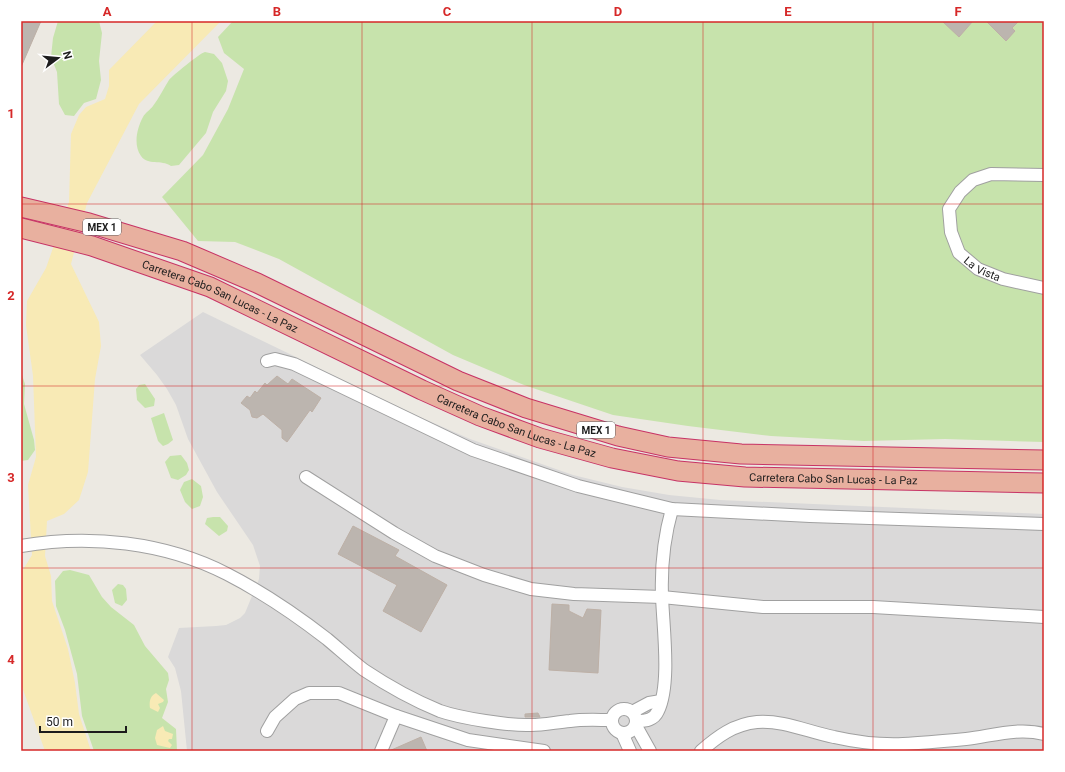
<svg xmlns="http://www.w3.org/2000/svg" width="1065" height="772" font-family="Roboto,sans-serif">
<rect width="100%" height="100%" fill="#ece9e2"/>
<path fill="#dad9d9" d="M203 312 420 417 470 439 573 475 622 487 669 495 720 500 1044 514V751H187L181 691 175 668 168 657 179 628 216 626 226 625 240 618 245 613 259 579 260 566 253 545 217 492 188 439 176 405 167 389 157 375 140 355Z"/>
<path fill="#c7e3ac" d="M58 21H99L102 33 99 61 101 80 96 99 84 103 74 116 65 115 59 104 57 72 51 57 53 38Z
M233 21H1044V442L945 439 864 441 771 436 688 426 613 415 524 385 453 355 279 259 235 242 198 241 162 197 203 155 228 109 244 69 224 53 218 37Z
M205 52 214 54 222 63 228 81 226 91 213 112 206 133 179 165 171 166C161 159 148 166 141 156 133 145 137 128 143 117 145 113 150 110 153 106 159 98 164 88 169 80 172 76 200 53 205 52Z
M21 372 25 384 24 404 34 440 35 450 28 460 21 461Z
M145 384 155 399 154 406 145 408 137 400 136 389 139 385Z
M164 413 173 440 168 444 163 446 158 441 151 418Z
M181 455 187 463 189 470 186 475 178 480 171 478 165 462 170 456Z
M192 479 201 486 203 497 200 506 192 509 185 502 180 490 184 482Z
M213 517H220L228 526 227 531 219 536 205 524 207 518Z
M70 570 89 575 102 597 111 607 134 625 145 646 168 673 169 680 166 689 168 702 162 718 176 729 177 751H94L82 716 77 674 65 630 56 606 55 581 63 571Z
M118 584 123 585 126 589 127 600 122 606 115 603 112 590Z"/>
<path fill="#f8eab5" d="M157 21H221L139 104 87 203 71 264 99 322 101 346 95 379 88 472 79 500 64 514 47 521 45 556 51 576 52 601 68 649 75 683 79 714 91 751H45L21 684V573L32 555 28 485 36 457 33 376 26 325 27 301 46 268 69 202 71 134 79 115 86 107 105 99 109 86V70Z
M156 693 164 700 163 702 158 704 160 708 158 712 150 708C149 702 150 696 156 693Z
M163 726 165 731 173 734 172 739H169L168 741 172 745 170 748 157 745 155 738 157 730Z"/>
<path fill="#bcb5af" stroke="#bdb0a6" d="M21 21H41L21 67Z
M942 21H973L959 37Z
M986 21H1019L1012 28 1015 31 1006 41Z
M277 376 288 384 292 379 321 398 312 412 310 410 287 442 282 438V430L263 414 257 418 252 417 250 410 241 403 247 396 250 398 255 391 257 393 265 383 267 385Z
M353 526 399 550 395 556 447 585 421 632 383 611 397 585 338 554Z
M552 604 569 605V611L583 618 587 609 601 610 598 673 549 670Z
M538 713 540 717H525V714Z
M421 737 427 751H389Z"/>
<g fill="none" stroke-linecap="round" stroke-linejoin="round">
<g stroke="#a0a0a0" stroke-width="14">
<g id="minor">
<path id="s1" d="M1044 175 991 174 973 180 960 192 949 209 951 232 959 253 978 269 1003 279 1044 288"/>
<path d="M267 361 275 359 294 364 473 450 578 486 672 509 810 516 1044 524"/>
<path d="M306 477 394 533 435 556 484 575 531 589 574 594 662 597 763 607H873L1044 617"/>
<path d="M21 546C89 534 165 542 227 574 262 592 296 615 327 639 339 649 351 660 364 670 388 686 413 700 440 711 460 718 510 726 531 725 544 725 557 722 570 721 583 719 598 720 611 720"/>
<circle cx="624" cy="721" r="12"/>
<path d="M634 711 649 703 661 701"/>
<path d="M637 721C646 721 654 720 658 711 671 684 663 627 662 596 661 567 664 537 672 509"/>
<path d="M636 726 650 751"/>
<path d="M267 731 275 717 295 699 309 693H339L396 716 468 740 544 751"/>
<path d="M622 733 630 751"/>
<path d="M381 751 396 716"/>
<path d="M701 751C717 737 734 724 757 722 784 720 808 732 834 737 856 742 880 745 903 744 924 743 945 741 966 739 992 736 1018 727 1044 734"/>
</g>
</g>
<g stroke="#c73365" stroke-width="21">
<g id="trunk">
<path d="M21 207 89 223 182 251 257 283 458 381 526 408 618 436 668 447 741 454 1044 460"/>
<path id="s2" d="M21 228 92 246 210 287 422 390 480 416 540 438 612 458 678 471 745 477 1044 483"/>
</g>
</g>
<use href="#minor" stroke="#fff" stroke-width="12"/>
<use href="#trunk" stroke="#e8b09f" stroke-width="19"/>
</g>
<path fill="none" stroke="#d62828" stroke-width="1" stroke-opacity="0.55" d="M192 21V751M362 21V751M532 21V751M703 21V751M873 21V751M21 204H1044M21 386H1044M21 568H1044"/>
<g text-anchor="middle" stroke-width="4" stroke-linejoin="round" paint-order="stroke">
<g fill="#fff" stroke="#606060" stroke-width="1">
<rect x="83" y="219" width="38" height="16" rx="3"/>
<rect x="577" y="422" width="38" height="16" rx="3"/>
</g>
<g font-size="10" font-weight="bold" fill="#1c1c1c">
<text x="102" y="231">MEX 1</text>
<text x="596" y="434">MEX 1</text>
</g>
<g font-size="11" fill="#1c1c1c" stroke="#fff">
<text dy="4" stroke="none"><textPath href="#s1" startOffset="184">La Vista</textPath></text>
<text dy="4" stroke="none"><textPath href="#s2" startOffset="211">Carretera Cabo San Lucas - La Paz</textPath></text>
<text dy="4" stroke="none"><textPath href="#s2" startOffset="535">Carretera Cabo San Lucas - La Paz</textPath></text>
<text dy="4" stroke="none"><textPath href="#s2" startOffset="859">Carretera Cabo San Lucas - La Paz</textPath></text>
</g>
</g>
<rect width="1065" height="772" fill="none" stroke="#ffffff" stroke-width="44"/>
<g transform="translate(58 58) rotate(74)" stroke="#ffffff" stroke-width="3" paint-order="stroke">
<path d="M0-3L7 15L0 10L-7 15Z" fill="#1c1c1c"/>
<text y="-6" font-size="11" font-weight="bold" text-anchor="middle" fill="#1c1c1c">N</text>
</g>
<path d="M40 726v6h86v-6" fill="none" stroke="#1c1c1c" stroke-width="2"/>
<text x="46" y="726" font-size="12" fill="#1c1c1c" stroke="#ffffff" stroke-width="3" paint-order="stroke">50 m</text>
<rect x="22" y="22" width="1021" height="728" fill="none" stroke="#d62828" stroke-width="1.5"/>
<g font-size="13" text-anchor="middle" font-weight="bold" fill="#d62828">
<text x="107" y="16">A</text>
<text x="277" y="16">B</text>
<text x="447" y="16">C</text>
<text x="618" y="16">D</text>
<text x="788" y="16">E</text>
<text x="958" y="16">F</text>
<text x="11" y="118">1</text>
<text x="11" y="300">2</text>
<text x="11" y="482">3</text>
<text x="11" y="664">4</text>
</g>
</svg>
